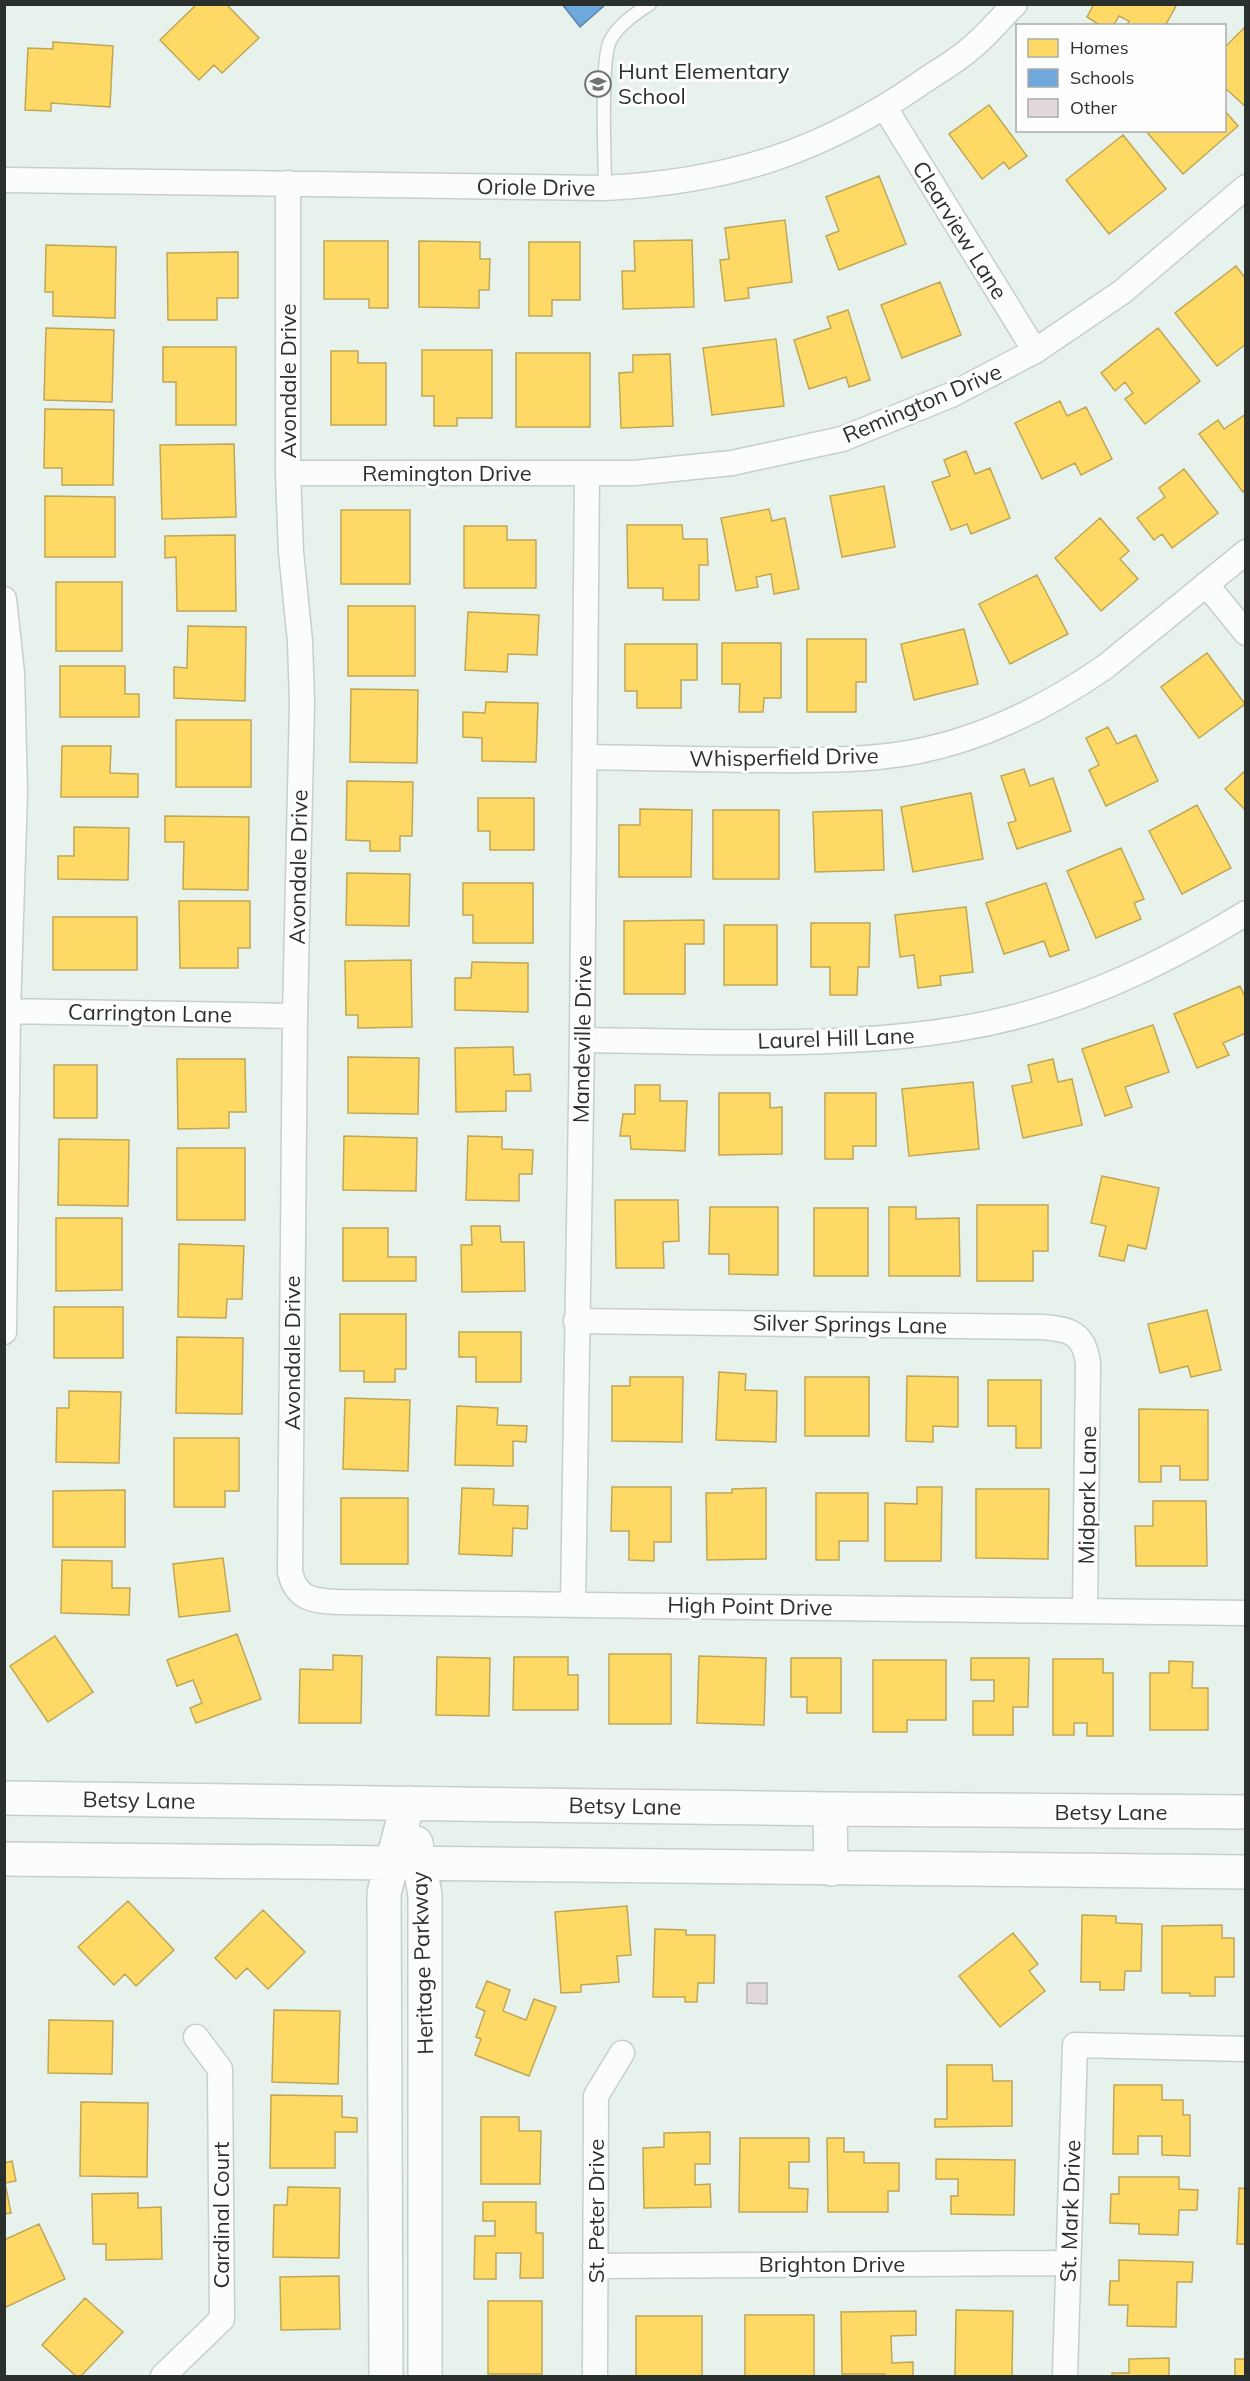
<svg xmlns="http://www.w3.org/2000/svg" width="1250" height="2381" font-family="Mulish,sans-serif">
<rect width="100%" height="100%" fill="#e7f2ec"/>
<path fill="#ffd966" stroke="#bfa755" stroke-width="1.5" d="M197 4H226L259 38 222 73 214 65 199 80 160 40Z
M1094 4H1177L1165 26H1127L1129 21 1119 16 1113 26H1101L1087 17Z
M1246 26V107L1224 87V48Z
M53 42 113 46 110 107 51 103V111L25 110 28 48 53 49Z
M989 105 1027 156 1009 169 1004 162 982 179 949 134Z
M1224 110 1238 126 1183 174 1145 130H1224Z
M1123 135 1166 189 1109 234 1066 180Z
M879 176 906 244 839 270 826 236 839 231 826 197Z
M785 220 792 282 748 288 749 298 725 301 720 260 729 259 725 228Z
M692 240 694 307 623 309 622 271H635L634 241Z
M324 241H388V308H369V299H324Z
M419 241 480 242V259H490L489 290H479V308L419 307Z
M529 242H580V300H552V316H529Z
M46 245 116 247 115 318 53 316V292H45Z
M238 252V298H217V320H168L167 253Z
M1236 266 1246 279V344L1217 366 1175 313Z
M940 282 961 335 902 358 881 305Z
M848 310 870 380 849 387 846 377 809 389 794 340 831 328 827 317Z
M46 328 114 330 112 402 44 400Z
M1158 328 1200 381 1145 424 1125 399 1133 393 1125 382 1115 391 1101 373Z
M776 339 784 406 712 415 703 348Z
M163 347H236V425H176V382H163Z
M422 350H492V418H457V426H434V396H422Z
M331 351H358V363H386V425H331Z
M516 353H590V427H516Z
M670 354 673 426 621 428 619 373 633 372V355Z
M1060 401 1067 416 1086 407 1112 459 1081 475 1075 463 1042 479 1015 423Z
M45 409 114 410 113 485H62V468H44Z
M1246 414V490L1243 492 1199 434 1218 420 1224 429Z
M234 444 236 517 162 519 160 445Z
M966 451 975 474 990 468 1010 518 971 534 967 524 951 530 932 482 950 476 944 460Z
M1184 469 1218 513 1172 548 1162 534 1154 540 1137 518 1165 497 1159 488Z
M884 486 895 547 842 557 830 496Z
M45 496 115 497V557H45Z
M769 509 772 521 785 518 799 589 774 594 771 574 756 577 758 587 736 591 721 518Z
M341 510H410V584H341Z
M1100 518 1129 551 1120 559 1138 579 1101 611 1055 558Z
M627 525H682L683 539H707L708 565H699V600H663V588H628Z
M464 526H507V540H536V588H464Z
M235 535 236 611H177L176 557 165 558V536Z
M1037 575 1068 634 1010 664 979 604Z
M56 582H122V651H56Z
M348 606H415V676H348Z
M468 612 539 615 537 655 508 654 507 672 465 670Z
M188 626 246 627 245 701 174 698V667L187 668Z
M964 629 978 684 914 700 901 644Z
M807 639H866V682H856V712H807Z
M722 643H781V698H764L763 712H739L740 684H722Z
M625 644H697V680H681V708H637V691H625Z
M1207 653 1245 704 1199 738 1161 687Z
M60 666H125V694H139V717H60Z
M351 689 418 690 417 763 350 762Z
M486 702 538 703 536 762 482 761V738L463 737V712L485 713Z
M176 720H251V787H176Z
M1108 727 1117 744 1136 735 1158 781 1106 806 1089 770 1099 765 1086 738Z
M62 746H111L110 773 138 774V797H61Z
M1024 769 1030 786 1053 778 1071 831 1017 849 1008 823 1016 821 1001 776Z
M1246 770V811L1225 789Z
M347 781 413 782 412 836H400V851H370V841L346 840Z
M971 793 983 859 913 872 901 807Z
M478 798H534V850H490V831H478Z
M1197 805 1231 868 1182 894 1149 831Z
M640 809 692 810 691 877H619V825H640Z
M713 810H779V879H713Z
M882 810 884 870 815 872 813 812Z
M165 816 249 817 248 890 183 889 184 842H165Z
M74 827 129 828 128 880 58 879V856H74Z
M1121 848 1144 899 1134 903 1141 919 1096 938 1067 871Z
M347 873 410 874 409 926 346 925Z
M463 883H533V943H473V915H463Z
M1046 883 1069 950 1050 957 1044 941 1004 954 986 903Z
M179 901H250V948H238V968H180Z
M966 907 973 972 940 976 941 985 918 988 914 955 900 957 895 915Z
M53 917H137V970H53Z
M704 920V944H685V994H624V921Z
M811 923H870L869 967H858L857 995H830V967H811Z
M724 925H777V985H724Z
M411 960 412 1027 358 1028V1015H346L345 961Z
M472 962 528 963V1012L455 1010V978H471Z
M1240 986 1246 999V1033L1223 1043 1229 1055 1197 1068 1174 1014Z
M1153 1025 1169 1072 1125 1087 1132 1107 1105 1116 1082 1049Z
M513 1047 514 1075 530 1074 531 1091H506V1111L456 1112 455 1048Z
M348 1057 419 1058 418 1114 348 1113Z
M177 1059H245L246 1112H229V1128L178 1129Z
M1053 1059 1058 1082 1072 1079 1082 1125 1023 1138 1012 1086 1032 1082 1028 1065Z
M54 1065H97V1118H54Z
M973 1082 979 1149 909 1156 902 1089Z
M635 1085H660V1101H687L685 1151 631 1149 630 1136H620L623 1114H635Z
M719 1093H770V1108L782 1107V1154L719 1155Z
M825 1093H876V1146H853V1159H825Z
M344 1136 417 1138 416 1191 343 1190Z
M468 1136 502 1137V1149L533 1150 532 1174H519V1201L466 1200Z
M59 1139 129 1140 128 1206 58 1205Z
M177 1148H245V1220H177Z
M1102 1176 1159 1188 1146 1249 1128 1245 1124 1261 1099 1256 1106 1226 1091 1223Z
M615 1200H678L679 1241 663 1242 664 1268H616Z
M977 1205H1048V1251H1033V1281H977Z
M710 1207H778V1275L729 1274V1254H709Z
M889 1207H916V1219L959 1218 960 1276H889Z
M814 1208H868V1276H814Z
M56 1218H122V1290L56 1291Z
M471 1226H500L501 1242H524L525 1291 462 1292 461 1245H472Z
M343 1228H388V1257H416V1281H343Z
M179 1244 244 1246 242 1299H227L226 1318 178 1317Z
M54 1307H123V1358H54Z
M1207 1310 1221 1370 1191 1377 1188 1366 1160 1373 1148 1324Z
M340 1314H406V1369H395V1382H364V1371H340Z
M459 1332H521V1382H476V1357H459Z
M177 1337 243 1338 242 1414 176 1413Z
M719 1372 746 1374 745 1390 777 1391 776 1442 716 1440Z
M907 1376 958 1377V1427L933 1426V1442L906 1441Z
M630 1377H683L682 1442 612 1441V1386H630Z
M805 1377H869V1436H805Z
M988 1380H1041V1448H1016V1426H988Z
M69 1391 121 1392 119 1463 56 1462 57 1408H69Z
M345 1398 410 1400 408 1471 343 1469Z
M457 1406 498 1408 497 1425 527 1426 526 1442 513 1441V1466L455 1465Z
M1139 1409 1208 1410V1480H1180V1466H1161V1482H1139Z
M174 1438H239V1491H225V1507H174Z
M612 1487H671V1542H654V1561L629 1560V1531H611Z
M917 1487H942L941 1561H885V1503L917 1504Z
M462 1488 494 1489 493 1505 528 1506 527 1529 513 1528 512 1556 459 1554Z
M766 1488V1559L707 1560 706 1493H732V1489Z
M976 1489H1049L1048 1559 976 1558Z
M125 1490V1547H53V1491Z
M816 1493H868V1541H839V1560H816Z
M341 1498H408V1564H341Z
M1153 1501H1206L1207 1566H1136L1135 1526H1153Z
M223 1558 230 1611 179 1617 173 1564Z
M62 1560 112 1561V1588H130L129 1615 61 1613Z
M237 1634 261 1699 196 1723 190 1708 202 1703 193 1680 177 1686 167 1660Z
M55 1636 93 1692 48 1722 10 1666Z
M609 1654H671V1724H609Z
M333 1655 362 1656 361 1723H299L300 1669 333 1670Z
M699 1656 766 1658 764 1725 697 1723Z
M437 1657 490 1658 489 1716 436 1715Z
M514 1657H568V1675H578V1710H513Z
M791 1658H841V1713H807V1697H791Z
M971 1658H1029L1028 1707H1013V1735H973V1701H994V1680H971Z
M1053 1659H1103V1673H1113V1736H1087V1723H1074V1735H1053Z
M873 1660H946V1720H907V1732H873Z
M1169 1661 1193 1662 1192 1688H1208V1730H1150V1673H1169Z
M128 1901 174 1950 136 1986 125 1974 114 1985 78 1947Z
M627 1906 631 1955 617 1956 619 1982 581 1985V1992L561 1993 555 1912Z
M263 1910 305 1952 268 1989 247 1968 236 1979 215 1958Z
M1082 1915 1116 1916V1923L1142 1924 1141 1971H1125L1124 1990H1100V1982H1081Z
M1222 1925V1938H1234V1977H1215V1996H1190V1993H1162V1926Z
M655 1929 686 1930V1935H715L714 1983H698L697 2002H685V1997H653Z
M1013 1933 1038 1964 1029 1971 1045 1991 1000 2027 959 1976Z
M487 1981 510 1990 503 2011 526 2020 534 1999 556 2007 529 2076 475 2055 481 2039 476 2037 485 2011 476 2007Z
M274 2010 340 2011 338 2084 272 2082Z
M49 2020 113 2021 112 2074 48 2073Z
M947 2065H992L993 2081H1012V2126L935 2127V2119H947Z
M1114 2085H1162V2100H1183V2115H1190V2156L1162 2155V2136H1138V2154H1113Z
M271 2095 342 2096V2117L357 2118V2132H335V2168H270Z
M81 2102 148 2103 147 2177 80 2176Z
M481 2117H519V2131H541L540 2184H481Z
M710 2132V2164H695V2185L710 2184 711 2207 644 2208 643 2148 664 2147V2133Z
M740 2138H809V2162H789V2188L808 2189 807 2212H739Z
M827 2138H844V2152H864V2163H899V2191H888V2212H828Z
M936 2159 1015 2160 1014 2215 951 2214V2196H958V2179H936Z
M12 2161 16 2181 5 2183 11 2213 4 2214V2163Z
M1119 2177H1179V2189L1198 2190 1197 2210H1179L1178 2235 1139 2234V2224L1110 2223 1111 2194H1119Z
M288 2187 340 2188 339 2258 273 2257 274 2205H287Z
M1239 2188 1246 2189V2244H1237Z
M138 2193V2208L161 2207 162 2259 106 2260V2244H93L92 2194Z
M483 2202H536V2233H543V2278H520L521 2253H496V2279H474L475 2236H495V2221H483Z
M39 2224 65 2279 4 2308V2240Z
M1119 2260 1193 2262 1192 2282H1177L1176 2327 1127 2326 1128 2305H1109L1110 2281H1119Z
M339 2276 340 2329 281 2330 280 2277Z
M85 2298 123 2332 81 2376H76L42 2345Z
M488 2301H542V2374H488Z
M956 2310 1013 2311 1012 2376H955Z
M916 2311V2335L891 2336 892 2363 913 2362V2376H885V2374H842L841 2312Z
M745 2315H814V2376H745Z
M636 2316H702V2376H636Z
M1169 2358V2376H1112V2373H1129V2359Z
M1235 2359H1246V2376H1235Z"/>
<path fill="#6fa8dc" stroke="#5a84a8" stroke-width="1.5" d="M562 4H606L580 27Z"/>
<path fill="#e3d9dd" stroke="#b4b6b4" stroke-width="1.5" d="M747 1983H767V2004L747 2003Z"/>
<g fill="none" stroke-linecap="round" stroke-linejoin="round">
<g stroke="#c7cfcb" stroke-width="15">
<path id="service" d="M605 188C605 161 600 61 610 41 618 25 636 13 650 4"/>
</g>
<g stroke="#c7cfcb" stroke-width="27">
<path id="minor" d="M885 108 1035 351
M4 180 605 188C727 182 820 153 921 83 937 72 955 62 970 49 986 36 1000 19 1015 4
M288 183V473L291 552 300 641 302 703 295 1016 290 1572C296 1599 313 1601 337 1602L1246 1613
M288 473H634L732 463 842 439 951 395 1035 351 1122 292 1246 187
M1206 584 1246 633
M4 599 12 673 15 792 8 1011 4 1332
M585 757C640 758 695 759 750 760 804 760 860 762 914 752 983 739 1047 707 1105 667L1246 552
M4 1011 295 1016
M582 1040C707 1041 834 1049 957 1029 1061 1013 1157 968 1246 913
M576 1321 1041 1327C1069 1329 1084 1332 1088 1363L1085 1611
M573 1603 582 1040 587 474
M595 2266 1068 2263
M163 2376 222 2319 220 2069 196 2037
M595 2376 596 2096 622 2053
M1065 2376 1075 2045 1246 2049"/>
</g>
<g stroke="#c7cfcb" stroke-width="36">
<path id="secondary" d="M4 1798 830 1809 1246 1812
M830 1809 831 1869
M416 1843 425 1895V2376
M4 1859 1246 1872
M386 2376 384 1893 408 1803"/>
</g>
<use href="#service" stroke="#fbfdfc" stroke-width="12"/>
<use href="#minor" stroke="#fbfdfc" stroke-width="24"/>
<use href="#secondary" stroke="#fbfdfc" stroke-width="33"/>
</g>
<defs>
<g id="school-ring" transform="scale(1.35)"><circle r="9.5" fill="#fefefe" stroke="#6c7570" stroke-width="1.5"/><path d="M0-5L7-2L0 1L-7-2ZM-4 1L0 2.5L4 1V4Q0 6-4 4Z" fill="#6c7570"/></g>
</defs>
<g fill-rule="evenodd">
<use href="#school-ring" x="598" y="84"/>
</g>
<g text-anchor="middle" stroke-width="6" stroke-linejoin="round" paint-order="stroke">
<g font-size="22" fill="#2a312d" stroke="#fefefe" text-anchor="start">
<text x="618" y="79">Hunt Elementary<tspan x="618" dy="25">School</tspan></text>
</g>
<g font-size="22" fill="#2a312d" stroke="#fefefe">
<text transform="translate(536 187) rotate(1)" y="8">Oriole Drive</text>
<text transform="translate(960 230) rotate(58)" y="8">Clearview Lane</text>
<text transform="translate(288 381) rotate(-90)" y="8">Avondale Drive</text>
<text transform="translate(922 403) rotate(-23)" y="8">Remington Drive</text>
<text x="447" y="481">Remington Drive</text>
<text transform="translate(784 757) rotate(-1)" y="8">Whisperfield Drive</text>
<text transform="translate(298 867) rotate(-89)" y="8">Avondale Drive</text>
<text transform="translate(150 1013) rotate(1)" y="8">Carrington Lane</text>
<text transform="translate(836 1038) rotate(-2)" y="8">Laurel Hill Lane</text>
<text transform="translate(582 1039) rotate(-89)" y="8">Mandeville Drive</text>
<text transform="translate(850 1324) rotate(1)" y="8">Silver Springs Lane</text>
<text transform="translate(292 1353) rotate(-90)" y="8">Avondale Drive</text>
<text transform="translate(1087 1495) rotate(-89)" y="8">Midpark Lane</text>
<text transform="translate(750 1606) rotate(1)" y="8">High Point Drive</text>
<text transform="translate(139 1800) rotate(1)" y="8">Betsy Lane</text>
<text transform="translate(625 1806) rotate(1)" y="8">Betsy Lane</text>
<text x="1111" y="1820">Betsy Lane</text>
<text transform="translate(422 1963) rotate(-92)" y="8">Heritage Parkway</text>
<text transform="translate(596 2211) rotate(-90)" y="8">St. Peter Drive</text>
<text transform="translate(1070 2211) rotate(-88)" y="8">St. Mark Drive</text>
<text transform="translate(221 2215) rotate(-90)" y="8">Cardinal Court</text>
<text x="832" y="2272">Brighton Drive</text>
</g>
</g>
<rect width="1250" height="2381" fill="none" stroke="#2a312d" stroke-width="12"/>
<rect x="1016" y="24" width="210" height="108" fill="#fefefe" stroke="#a9acaa" stroke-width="1.5"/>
<rect x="1028" y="39" width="30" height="18" fill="#ffd966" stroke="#a9acaa" stroke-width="1.5"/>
<text x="1070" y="54" font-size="18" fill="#2a312d">Homes</text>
<rect x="1028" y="69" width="30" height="18" fill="#6fa8dc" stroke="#a9acaa" stroke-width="1.5"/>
<text x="1070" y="84" font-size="18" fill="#2a312d">Schools</text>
<rect x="1028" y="99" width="30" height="18" fill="#e3d9dd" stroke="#a9acaa" stroke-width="1.5"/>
<text x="1070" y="114" font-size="18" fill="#2a312d">Other</text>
</svg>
